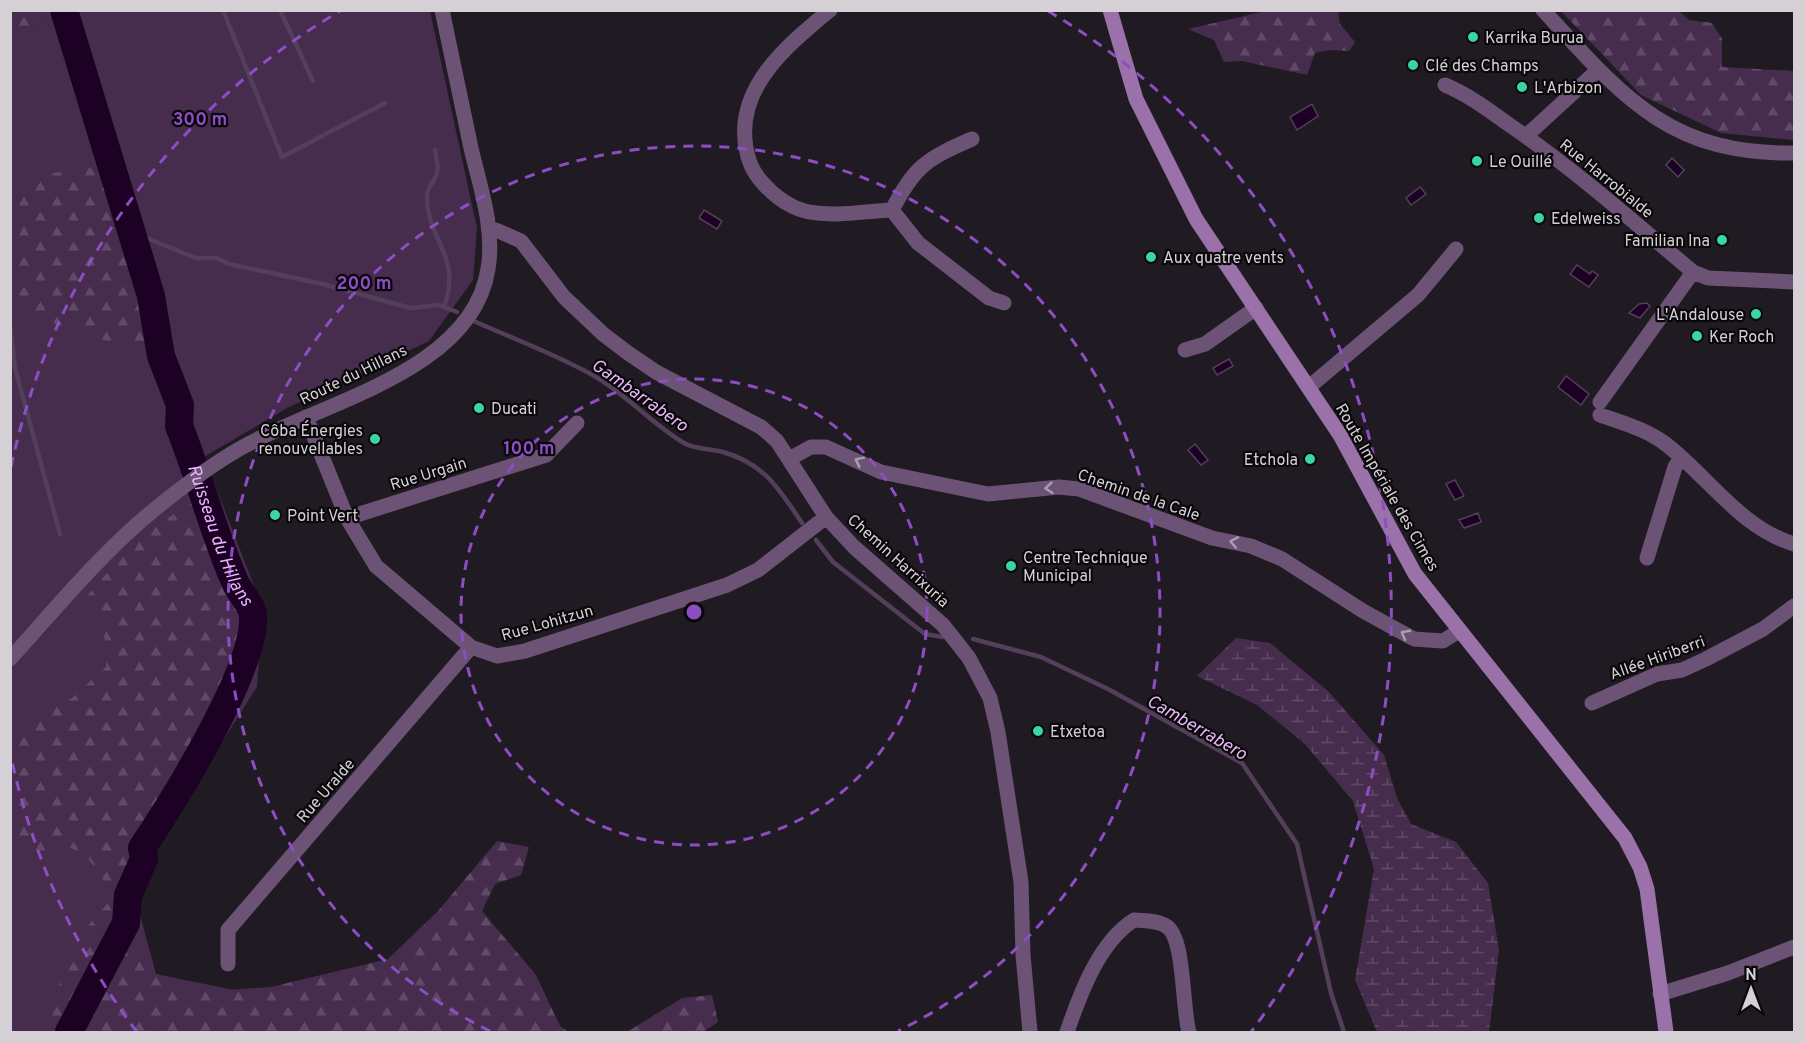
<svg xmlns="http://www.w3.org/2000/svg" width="1805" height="1043" font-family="Overpass,sans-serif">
<defs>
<pattern id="forest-firs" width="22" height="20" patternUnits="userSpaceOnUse" patternTransform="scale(1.5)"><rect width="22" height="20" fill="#462d4e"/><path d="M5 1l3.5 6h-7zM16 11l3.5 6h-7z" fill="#604a67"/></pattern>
<pattern id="wetland-marsh" width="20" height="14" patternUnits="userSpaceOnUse" patternTransform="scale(1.5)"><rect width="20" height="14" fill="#462d4e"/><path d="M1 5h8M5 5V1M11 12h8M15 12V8" fill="none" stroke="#604a67"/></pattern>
</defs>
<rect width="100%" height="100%" fill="#201b22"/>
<path fill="#462d4e" d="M66 10 430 11 477 228 473 280 429 341 287 408 204 457 263 609 257 687 176 814 144 859 139 911 156 974 440 1032H11L10 31 66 18Z"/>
<path fill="url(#forest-firs)" d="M10 11H66L67 18 11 31Z
M1266 11H1338L1340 24 1355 42 1349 51 1330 50 1315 53 1307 75 1242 61 1224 62 1214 40 1188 29Z
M1561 11H1679L1689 20 1712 23 1722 39V67L1794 71V140L1721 133 1641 95Z
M110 165 151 296 160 340 115 343 72 331 11 305V183L39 175Z
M205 497 252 631 244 658 204 745 154 831 128 895H114L87 857 66 845 42 854 11 858V728L72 698 106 667 108 644 93 622 87 596C123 554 154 521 205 497Z
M497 841 529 847 521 875 495 884 482 911 536 975 560 1026 569 1032H51L48 1004 71 965 86 928 108 903 156 974 202 992 271 987 388 959 438 911Z
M712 995 718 1022 703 1032H627L682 998Z"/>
<path fill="url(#wetland-marsh)" d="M1236 638 1270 643 1329 692 1384 755 1397 798 1411 824 1456 842 1488 883 1499 950 1489 1032H1377L1355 980 1374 869 1353 801 1304 743 1257 705 1197 676Z"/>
<path fill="#1c0125" stroke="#533f5a" stroke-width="1.5" d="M1312 104 1318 116 1297 130 1290 117Z
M1672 158 1684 170 1678 177 1666 165Z
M1420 187 1426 194 1411 205 1406 198Z
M704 210 722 221 717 229 699 218Z
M1577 265 1590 274 1592 271 1598 275 1589 287 1570 274Z
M1647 303 1650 306 1640 318 1629 313 1639 304Z
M1229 359 1233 366 1217 375 1213 368Z
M1566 376 1589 394 1581 405 1558 387Z
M1195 444 1208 460 1201 465 1188 450Z
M1455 480 1464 496 1455 500 1446 484Z
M1478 513 1481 522 1464 528 1459 520Z"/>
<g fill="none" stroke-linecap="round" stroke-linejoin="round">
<path stroke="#533f5a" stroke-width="4.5" d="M223 10 282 157 385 103
M280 10 313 81
M435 150C436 157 439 166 437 173 435 180 428 187 427 194 425 238 463 255 444 307
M132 232 196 258H217L229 264 327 285 410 308 439 305 457 312
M476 322C516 340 558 355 596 377 628 396 652 424 684 443 694 449 711 449 723 452 765 464 779 489 802 523
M10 325 15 368 60 534
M816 540 833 562 925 634 943 637
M973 639 1041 657 1108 689 1242 763 1297 844 1331 993 1344 1032"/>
<path stroke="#1c0125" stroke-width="28" id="s1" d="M64 10 151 296 161 356 180 405 179 426C200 478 213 533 236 584 241 594 253 606 253 616 256 669 173 802 142 848L144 859 128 895 126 923 69 1032"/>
<path stroke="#6c5375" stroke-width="15" d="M830 10C788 45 735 87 746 148 748 160 752 171 761 181 774 196 789 208 809 212 836 217 865 211 892 210L918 243 989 298 1004 303
M1445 85C1469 95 1490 111 1511 126 1575 170 1634 222 1693 272L1708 278 1794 282
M1526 136 1598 70
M892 210C915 166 926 159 972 139
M489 231 496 230 521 241 564 297 603 334 628 353 656 372 761 427 777 441 826 517 854 547 943 625 969 658 990 698 998 732 1021 882 1023 955 1030 1032
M1185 350 1205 344 1256 308
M1309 387 1418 295 1456 249
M1600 402 1693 272
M1600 415C1623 423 1648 430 1667 445 1709 478 1741 528 1794 544
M306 417 347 518 376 566 471 647 497 656 525 651 727 585 758 570 826 517
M789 459 811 447H826L881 472 988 494 1059 487 1079 489 1212 538 1251 546 1282 559 1363 611 1414 639 1443 641 1459 631
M347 518 546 455 577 423
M1647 558 1675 467 1681 458
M1592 703 1657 674 1682 670 1706 659 1763 629 1794 606
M228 964V930L471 647
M1660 994 1728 973 1794 947
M1067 1032C1080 994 1099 942 1134 920 1145 921 1157 920 1166 926 1185 936 1182 1009 1189 1032"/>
<path stroke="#6c5375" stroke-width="15" d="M1543 10C1622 96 1669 155 1794 153
M10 659C57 607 101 553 155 509 182 487 211 465 241 448 318 403 472 373 488 269 495 229 480 187 471 148 461 102 452 56 442 10"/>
<path stroke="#9a71a8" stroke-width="15" d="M1110 10 1136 99 1196 219 1340 435 1415 574 1625 838 1640 867 1647 889 1666 1032"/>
</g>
<defs><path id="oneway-chevron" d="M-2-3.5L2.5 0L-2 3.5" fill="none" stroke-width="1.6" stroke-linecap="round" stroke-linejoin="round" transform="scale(1.5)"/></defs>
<g stroke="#aa9eaf">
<use href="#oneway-chevron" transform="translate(859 461) rotate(-154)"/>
<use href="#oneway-chevron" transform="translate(1049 488) rotate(175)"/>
<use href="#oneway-chevron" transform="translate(1234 542) rotate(-169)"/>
<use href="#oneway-chevron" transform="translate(1405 634) rotate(-152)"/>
</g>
<g fill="none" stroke="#8d4dc3" stroke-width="3" stroke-dasharray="10 8">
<circle cx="694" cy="612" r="233"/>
<path d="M490 1031A466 466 0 1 1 898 1031"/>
<path d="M137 1032A698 698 0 0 1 11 757M11 467A698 698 0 0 1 340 11M1048 11A698 698 0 0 1 1251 1032"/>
</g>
<g fill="#3ad4a5" stroke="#090709" stroke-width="2">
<circle cx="1473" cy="37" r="6"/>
<circle cx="1413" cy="65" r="6"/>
<circle cx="1522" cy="87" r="6"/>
<circle cx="1477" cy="161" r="6"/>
<circle cx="1539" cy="218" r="6"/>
<circle cx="1722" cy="240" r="6"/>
<circle cx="1151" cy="257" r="6"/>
<circle cx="1756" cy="314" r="6"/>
<circle cx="1697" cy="336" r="6"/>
<circle cx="479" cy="408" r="6"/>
<circle cx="375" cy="439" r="6"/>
<circle cx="1310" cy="459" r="6"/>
<circle cx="275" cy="515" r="6"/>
<circle cx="1011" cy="566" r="6"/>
<circle cx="1038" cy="731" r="6"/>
</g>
<g text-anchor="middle" stroke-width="4.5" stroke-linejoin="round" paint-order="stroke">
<g font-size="16" fill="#d4d0d5" stroke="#090709" text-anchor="start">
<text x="1485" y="43">Karrika Burua</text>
<text x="1425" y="71">Clé des Champs</text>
<text x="1534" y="93">L'Arbizon</text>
<text x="1489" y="167">Le Ouillé</text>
<text x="1551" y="224">Edelweiss</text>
<text x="1710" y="246" text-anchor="end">Familian Ina</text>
<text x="1163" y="263">Aux quatre vents</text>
<text x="1744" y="320" text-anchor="end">L'Andalouse</text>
<text x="1709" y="342">Ker Roch</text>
<text x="491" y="414">Ducati</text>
<text x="363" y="436" text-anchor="end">Côba Énergies<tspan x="363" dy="18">renouvellables</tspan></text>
<text x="1298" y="465" text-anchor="end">Etchola</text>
<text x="287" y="521">Point Vert</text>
<text x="1023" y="563">Centre Technique<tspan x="1023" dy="18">Municipal</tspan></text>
<text x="1050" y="737">Etxetoa</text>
</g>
<g font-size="16" fill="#d4d0d5" stroke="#090709">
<text transform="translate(1607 178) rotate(39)" y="6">Rue Harrobialde</text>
<text transform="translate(353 374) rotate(-26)" y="6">Route du Hillans</text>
<text transform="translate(428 473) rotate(-17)" y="6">Rue Urgain</text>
<text transform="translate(1388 487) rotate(60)" y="6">Route Impériale des Cimes</text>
<text transform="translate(1139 494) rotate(19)" y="6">Chemin de la Cale</text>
<text transform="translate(899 560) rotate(42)" y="6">Chemin Harrixuria</text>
<text transform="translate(547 622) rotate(-16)" y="6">Rue Lohitzun</text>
<text transform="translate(1657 657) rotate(-20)" y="6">Allée Hiriberri</text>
<text transform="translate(325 790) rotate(-49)" y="6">Rue Uralde</text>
</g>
<g font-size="18" font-style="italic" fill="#e8b5f9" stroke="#090709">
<text transform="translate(640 395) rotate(35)" y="6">Gambarrabero</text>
<text dy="6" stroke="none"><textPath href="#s1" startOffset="550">Ruisseau du Hillans</textPath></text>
<text transform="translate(1197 727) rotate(30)" y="6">Camberrabero</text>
</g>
</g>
<circle cx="694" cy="612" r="9" fill="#8d4dc3" stroke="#090709" stroke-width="3"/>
<g font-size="18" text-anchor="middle" font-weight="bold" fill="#8d4dc3" stroke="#090709" stroke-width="4.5" stroke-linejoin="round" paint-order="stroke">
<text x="200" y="125">300 m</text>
<text x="364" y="289">200 m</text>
<text x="529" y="454">100 m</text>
</g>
<rect width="1805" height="1043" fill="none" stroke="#d4d0d5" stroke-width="24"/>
<g transform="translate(1751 989)" stroke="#090709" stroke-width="4.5" paint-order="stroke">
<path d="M0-4.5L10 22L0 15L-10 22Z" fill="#d4d0d5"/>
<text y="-9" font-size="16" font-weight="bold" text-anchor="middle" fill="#d4d0d5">N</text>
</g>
</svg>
